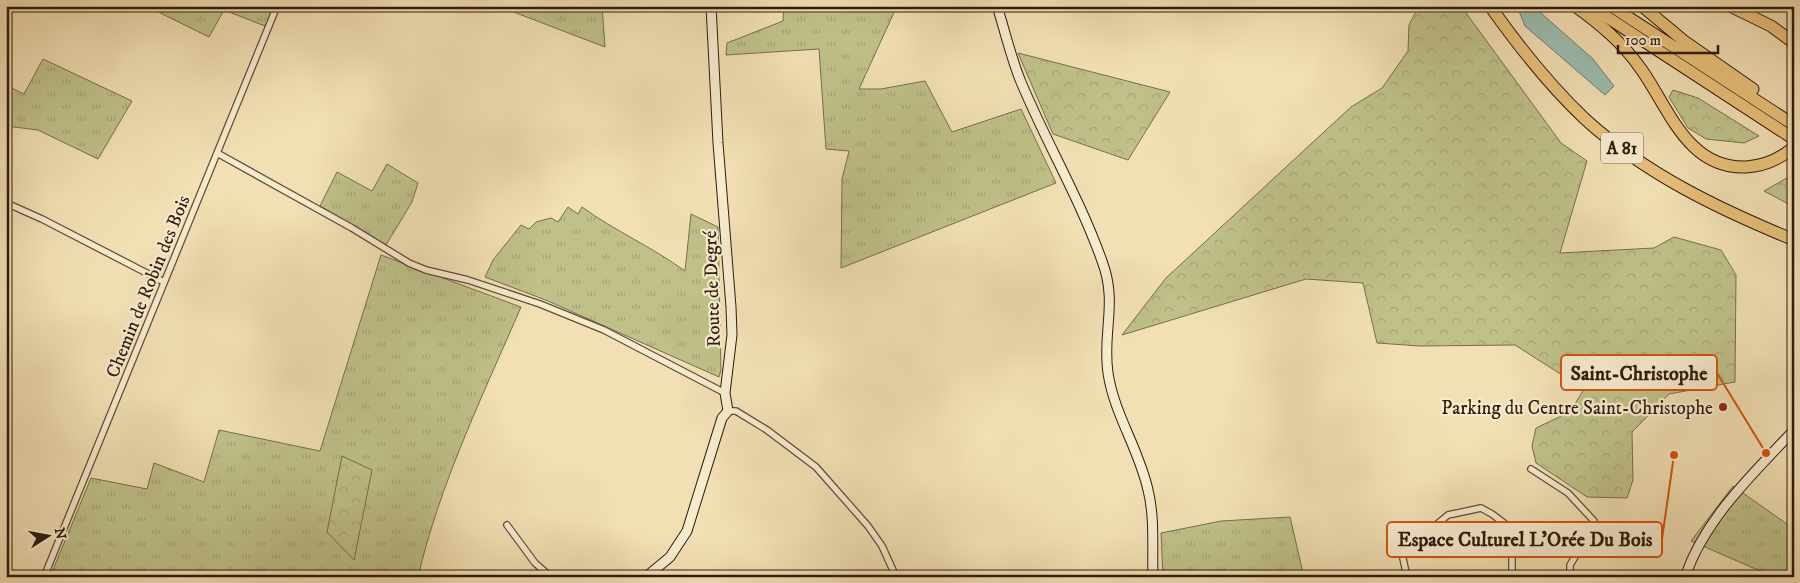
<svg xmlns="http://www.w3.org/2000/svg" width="1800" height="583" font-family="'IM FELL DW Pica',serif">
<defs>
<pattern id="grass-tufts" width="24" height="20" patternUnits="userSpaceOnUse" patternTransform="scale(1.25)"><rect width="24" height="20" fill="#bfc189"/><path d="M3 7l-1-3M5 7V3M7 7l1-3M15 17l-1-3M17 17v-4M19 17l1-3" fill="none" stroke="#a4a575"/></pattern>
<pattern id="forest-crowns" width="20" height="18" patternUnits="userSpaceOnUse" patternTransform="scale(1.25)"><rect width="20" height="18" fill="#bfc189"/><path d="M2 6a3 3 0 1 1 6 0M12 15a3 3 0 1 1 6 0" fill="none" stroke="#a4a575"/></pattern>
</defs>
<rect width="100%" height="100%" fill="#f2e0b4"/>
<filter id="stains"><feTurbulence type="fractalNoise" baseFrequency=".004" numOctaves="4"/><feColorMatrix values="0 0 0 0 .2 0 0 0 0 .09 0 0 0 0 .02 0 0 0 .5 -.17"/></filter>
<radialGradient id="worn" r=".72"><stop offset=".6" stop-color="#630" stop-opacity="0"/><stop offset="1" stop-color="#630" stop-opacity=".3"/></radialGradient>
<path fill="url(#grass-tufts)" stroke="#776e4c" d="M146 6H279L270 28 224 10 209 37Z
M498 6H602L605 47Z
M784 6H897L859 89H881L925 81 952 132 1021 109 1056 183 841 268 842 179 849 151 826 149 819 49 726 55 727 43 783 21Z
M43 59 132 101 98 159 38 130 6 126V85L24 94Z
M387 164 418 183 412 202 386 245 320 206 337 172 372 191Z
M568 207 578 214 582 207C615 231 652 247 685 271L691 214 718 227 721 370 719 377 548 301 485 277 493 260 521 225 529 229 536 222 551 218 558 222Z
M381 255 521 307C483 395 440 483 418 577H50L91 478 147 489 154 463 204 482 219 430 320 451Z
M1733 486 1794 529V577H1774L1691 541Z
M1290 517 1304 577H1163L1161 533 1221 521Z"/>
<path fill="url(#forest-crowns)" stroke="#776e4c" d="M1419 6H1461L1561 143 1587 161 1560 253 1654 248 1674 237 1721 250 1736 275 1735 382 1669 394 1632 432 1633 480 1627 498 1587 497 1536 463 1532 446 1536 428 1570 412 1584 389 1515 345 1420 346 1377 343 1363 283 1306 279 1122 335 1166 278 1351 107 1382 88 1408 51 1409 25Z
M1018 53 1170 92 1128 160 1053 134Z
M1673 90 1698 98 1759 136 1744 143 1706 139 1688 128 1669 97Z
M1794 174V207L1764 191Z
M342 456 372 470 354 560 327 532Z"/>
<path fill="#9bbdb0" stroke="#707c6f" d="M1517 6H1533L1593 59 1614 86 1605 95 1525 26Z"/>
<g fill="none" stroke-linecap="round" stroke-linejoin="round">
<g stroke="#604c38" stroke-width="8">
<path id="street" d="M217 153 352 228 409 263 426 270 468 280 540 304 604 330 725 393
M6 203 42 219 164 282
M728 411H736L767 430 816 467 868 526 882 546 896 577
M1531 469 1568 493 1594 521 1593 527 1570 565V577
M507 525 535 563 551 577
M44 577 277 6
M1407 577 1401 549 1403 540 1425 534 1448 515 1481 508 1492 514 1517 533 1518 541 1512 554V577"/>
</g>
<g stroke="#2f1b0e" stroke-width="11">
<path id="secondary" d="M997 6C1005 31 1011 58 1021 82 1046 142 1080 199 1102 261 1118 303 1102 332 1108 373 1114 414 1139 449 1148 490 1155 518 1152 549 1153 577
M646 577 670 557 687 531 722 418 728 411 725 393 732 335 731 307 718 143 711 6
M1685 577C1705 518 1753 474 1794 430"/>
</g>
<g stroke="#2f1b0e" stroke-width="13">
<path id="highway" d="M1490 6C1519 47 1549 85 1585 119 1645 174 1719 209 1794 240
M1575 6C1600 24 1623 43 1641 69 1669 108 1687 169 1746 167 1764 166 1780 159 1794 147
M1590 6 1794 139
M1611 6 1794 125
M1642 6 1684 41 1753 89
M1730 6 1771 26 1794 43"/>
</g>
<use href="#street" stroke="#f7ebce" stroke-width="5.5"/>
<use href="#secondary" stroke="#f7ebce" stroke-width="9"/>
<use href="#highway" stroke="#e9c07a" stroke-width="11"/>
</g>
<circle fill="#8f2418" stroke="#f7ebce" stroke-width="2" cx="1723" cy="407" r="5"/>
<g text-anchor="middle" stroke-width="4.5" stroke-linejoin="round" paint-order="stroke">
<rect fill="#f7ebce" stroke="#6b5948" stroke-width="1" x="1601" y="132.5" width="42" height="31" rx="4"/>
<g font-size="18" font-weight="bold" fill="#2f1b0e">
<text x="1622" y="154">A 81</text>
</g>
<g font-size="19" fill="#2f1b0e" stroke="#f7ebce">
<text transform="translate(147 286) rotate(-68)" y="7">Chemin de Robin des Bois</text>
<text transform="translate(711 289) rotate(-92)" y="7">Route de Degré</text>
</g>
<g font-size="19" fill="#2f1b0e" stroke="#f7ebce" text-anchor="end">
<text x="1713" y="414">Parking du Centre Saint-Christophe</text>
</g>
</g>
<path fill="none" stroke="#d6530c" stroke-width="2" d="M1766 453L1717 373M1674 455L1662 539"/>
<g fill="#d6530c" stroke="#f7ebce" stroke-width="2">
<circle cx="1766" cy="453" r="5"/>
<circle cx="1674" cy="455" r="5"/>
</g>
<g fill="#f7ebce" stroke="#d6530c" stroke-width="2">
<rect x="1561" y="355" width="156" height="35" rx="5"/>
<rect x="1387" y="522" width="275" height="35" rx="5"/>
</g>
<g font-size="20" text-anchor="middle" font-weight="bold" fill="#2f1b0e">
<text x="1639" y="380">Saint-Christophe</text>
<text x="1525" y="546">Espace Culturel L'Orée Du Bois</text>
</g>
<rect width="1800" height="583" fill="none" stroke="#f2e0b4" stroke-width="25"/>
<rect x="8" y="8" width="1785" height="568" fill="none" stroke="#2f1b0e" stroke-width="2.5"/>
<rect x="12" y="12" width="1775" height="558" fill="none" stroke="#2f1b0e"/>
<g transform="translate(48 536) rotate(79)" stroke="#f7ebce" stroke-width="4" paint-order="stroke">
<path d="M0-4L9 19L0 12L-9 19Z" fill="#2f1b0e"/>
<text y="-8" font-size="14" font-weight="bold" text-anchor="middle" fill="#2f1b0e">N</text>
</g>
<path d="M1618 45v8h100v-8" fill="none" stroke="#2f1b0e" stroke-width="2.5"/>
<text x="1625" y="45" font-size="15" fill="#2f1b0e" stroke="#f7ebce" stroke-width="4" paint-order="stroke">100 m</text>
<rect width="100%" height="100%" filter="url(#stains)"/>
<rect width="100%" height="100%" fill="url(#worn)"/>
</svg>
